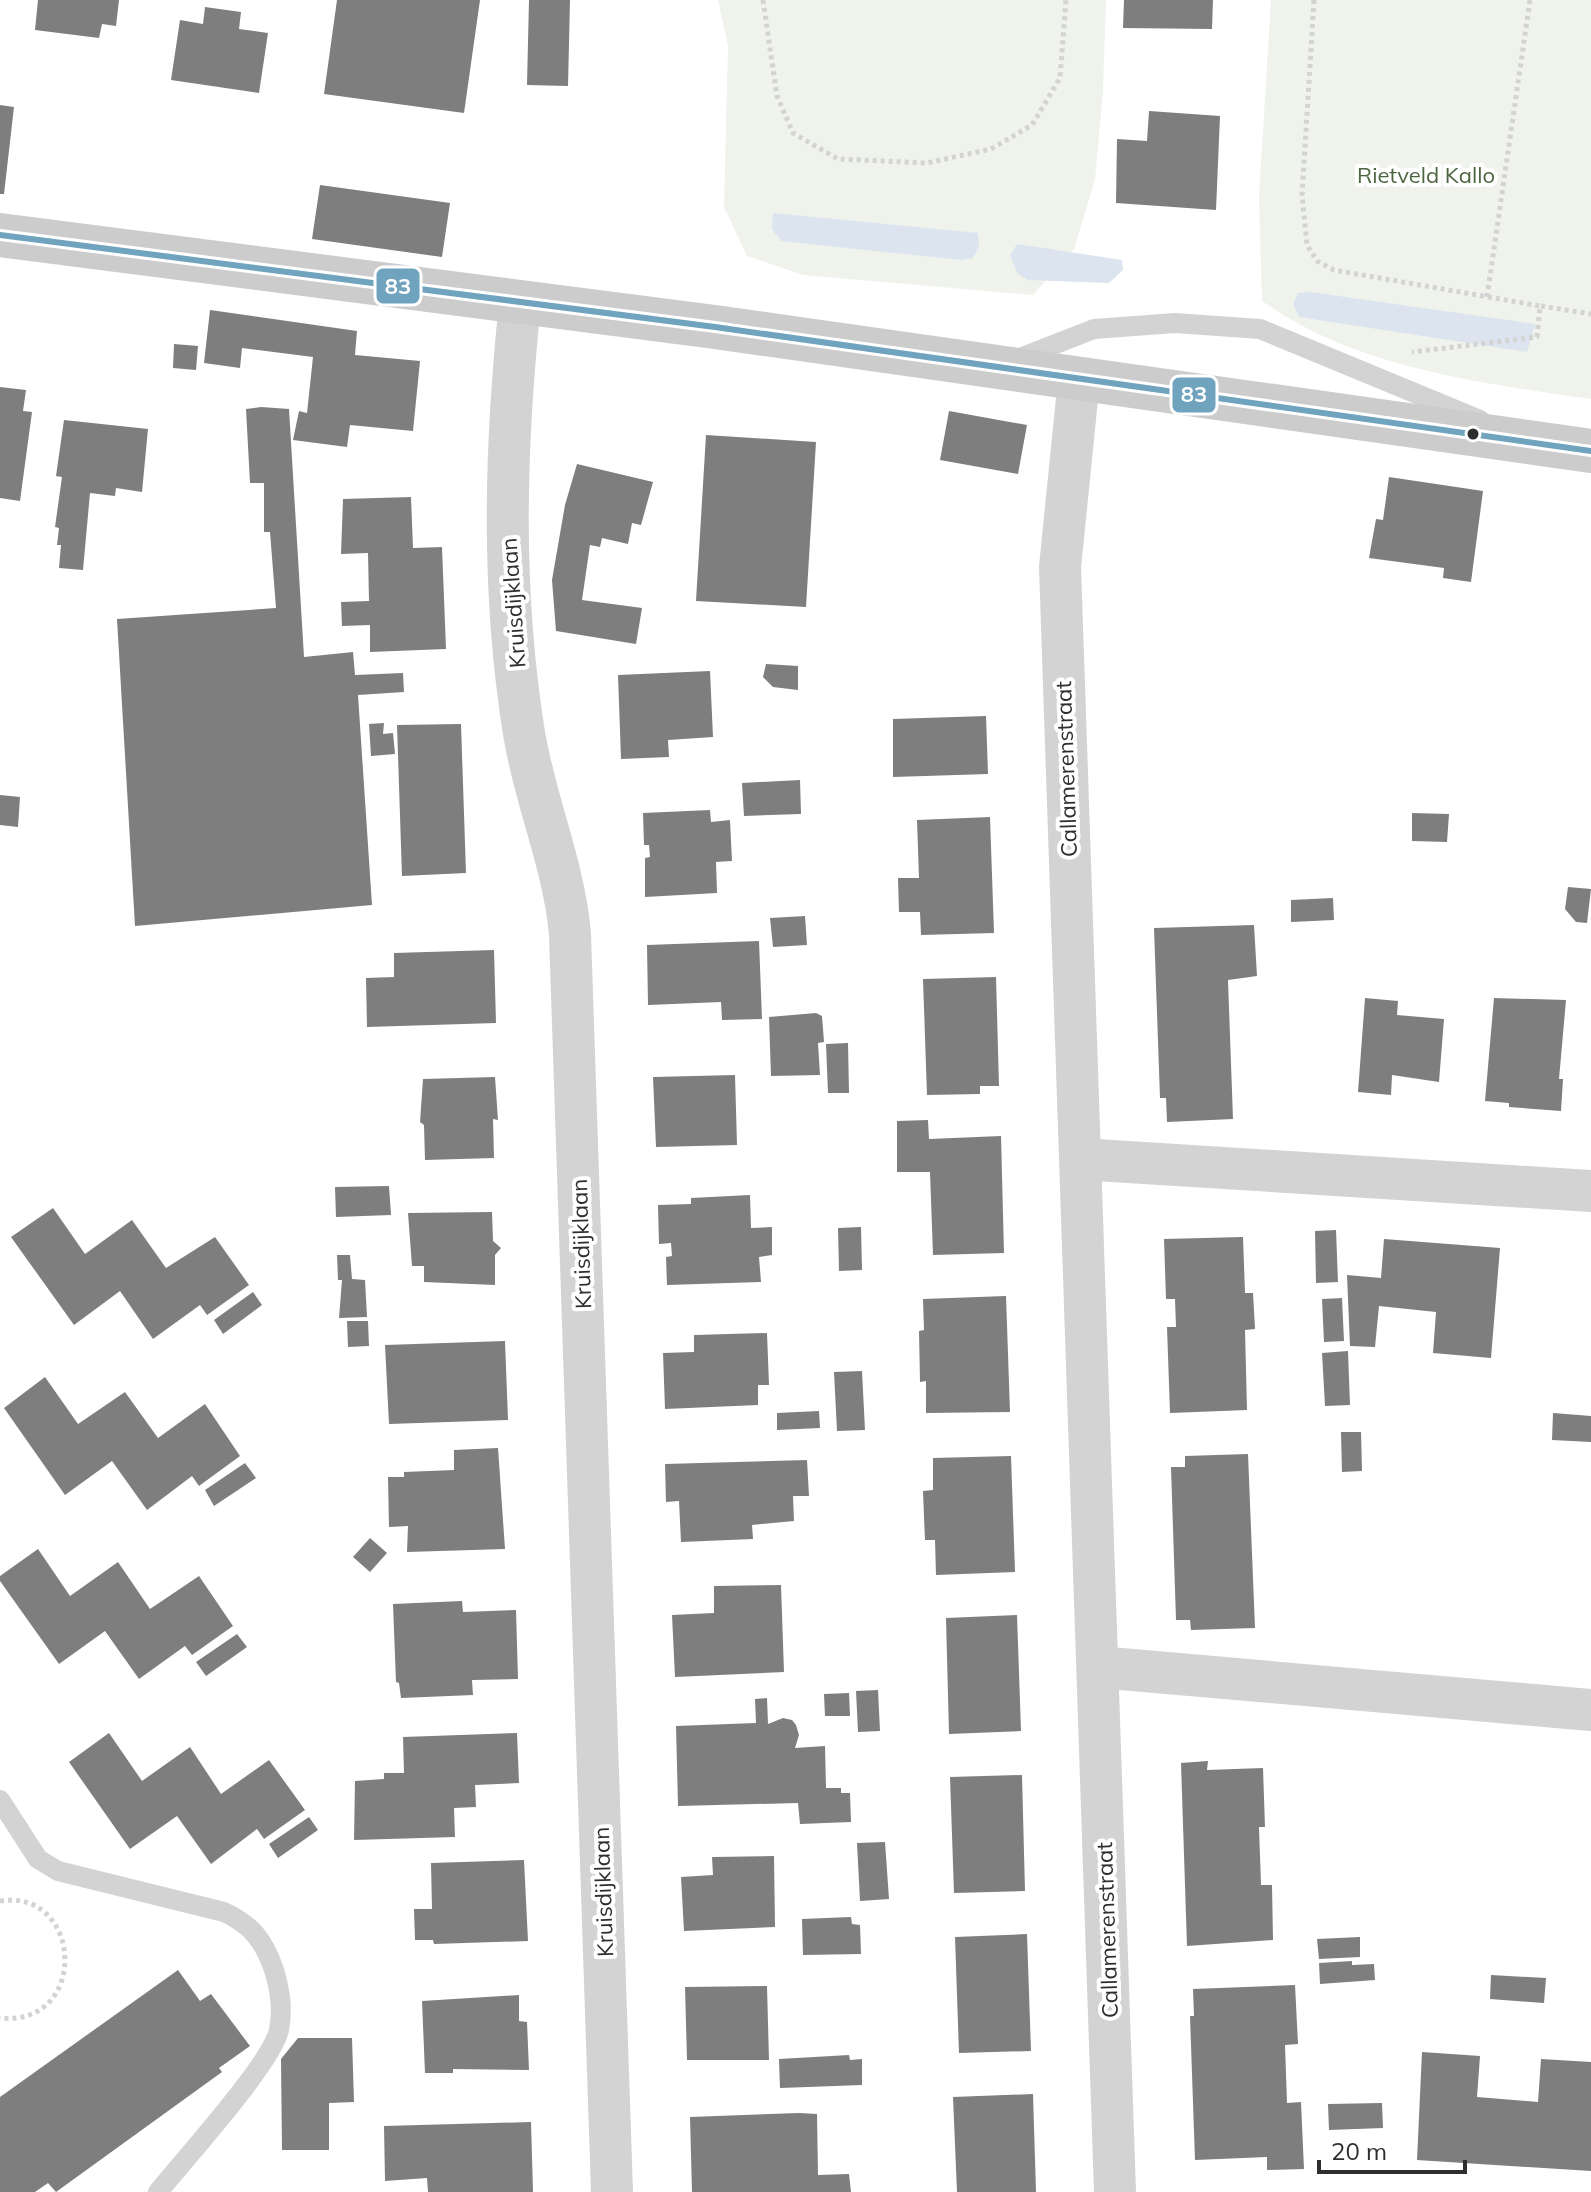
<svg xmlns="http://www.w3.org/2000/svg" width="1591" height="2192" font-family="Mulish,sans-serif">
<rect width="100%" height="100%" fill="#fff"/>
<path fill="#eff3ec" d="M718 0H1106L1103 91 1095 180 1074 249 1033 295 803 275 747 256 724 207 728 46Z
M1271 0H1591V399C1480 383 1355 368 1262 301L1259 196Z"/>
<path fill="#dbe4ef" d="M773 213 978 233 979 247 973 258 961 260 781 241 772 229Z
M1017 244 1122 260 1123 270 1109 283 1028 280 1018 274 1010 256Z
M1310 292 1535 324 1527 352 1299 317 1293 304 1298 293Z"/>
<path fill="#7e7e7e" d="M38 0H119L116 26 102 24 99 38 35 30Z
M337 0H480L464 113 324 94Z
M529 0H570L568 86 527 85Z
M1124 0H1213L1212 29 1123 28Z
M205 7 241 12 239 29 268 33 259 93 171 80 180 20 203 24Z
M0 105 14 107 4 194H0Z
M1149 111 1220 116 1216 210 1116 203 1117 139 1147 141Z
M320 185 450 203 442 257 312 239Z
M210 310 357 331 355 355 420 361 413 431 350 425 347 447 293 440 299 411 307 413 313 357 242 348 240 368 204 363Z
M174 344 198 346 196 370 173 368Z
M0 387 26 390 23 411 32 412 20 501 0 498Z
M261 407 289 409 304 657 353 652 355 675 403 673 404 692 358 695 372 905 135 926 117 619 276 608 270 532H264V483H250L246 409Z
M949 411 1027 425 1018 474 940 460Z
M64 420 148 429 142 492 116 488 115 496 90 493 83 570 59 568 61 545H57L59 528 55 527 62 477 56 476Z
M706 435 816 442 806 607 696 601Z
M577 464 653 482 641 525 632 523 628 544 602 538 600 547 590 545 582 600 642 608 636 644 556 631 552 580 565 505Z
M1389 477 1483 491 1471 582 1443 578 1444 568 1369 558 1376 519 1383 520Z
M411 497 413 548 442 547 446 649 370 652V625L342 626 341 602 369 601 368 553 341 554 343 499Z
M766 664 798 666V690L773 687 763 677Z
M710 671 713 737 668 740 669 757 621 759 618 675Z
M986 716 988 774 893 777V719Z
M384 723 383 734 393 733 395 754 371 756 369 724Z
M461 724 466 873 402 876 397 725Z
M800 780 801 814 744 816 742 783Z
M0 795 20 797 18 827 0 825Z
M710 810 711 822 730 820 732 861 716 862 717 893 645 897V858L650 857 649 845H644L643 813Z
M1412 813 1449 814 1447 842 1412 841Z
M990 817 994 933 921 935 920 912H899L898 878H919L917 820Z
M1568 887 1591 889 1587 923 1576 922 1565 909Z
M1333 898 1334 920 1291 922V900Z
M805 916 807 945 773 947 770 918Z
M1254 925 1257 976 1228 980 1233 1119 1167 1122 1166 1098H1160L1154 928Z
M759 941 762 1019 722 1020 721 1002 648 1005 647 945Z
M494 950 496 1023 367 1027 366 978 394 977V953Z
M996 977 999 1086H980V1094L927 1095 923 979Z
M1365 998 1398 1001 1397 1015 1444 1019 1439 1082 1392 1075 1391 1095 1358 1092Z
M1494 998 1566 1000 1559 1079H1563L1561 1111 1509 1107V1103L1485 1101Z
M816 1013 822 1016 824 1042 818 1043 820 1075 771 1076 769 1017Z
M848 1043 849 1093H828L826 1044Z
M735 1075 737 1145 656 1147 653 1077Z
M495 1077 498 1120 493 1119 494 1158 425 1160 424 1125 420 1122 423 1079Z
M928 1120 929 1139 1001 1136 1004 1253 933 1255 930 1172H897V1121Z
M389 1186 391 1215 336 1217 335 1187Z
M750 1195 751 1228 772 1227V1255L759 1257 761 1282 667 1285 666 1257 672 1256 671 1243 659 1244 658 1205 691 1204V1198Z
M53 1208 85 1254 132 1220 166 1268 215 1237 249 1285 207 1315 200 1305 153 1339 120 1291 74 1325 11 1237Z
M492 1212 493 1241 501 1248 495 1255V1285L424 1282V1266H412L408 1213Z
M861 1227 862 1270 839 1271 838 1228Z
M1336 1230 1338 1282 1316 1283 1315 1231Z
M1243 1237 1245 1293H1253L1255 1329 1245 1330 1247 1410 1170 1413 1167 1327H1176L1175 1299H1166L1164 1239Z
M1384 1239 1500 1248 1491 1358 1433 1353 1436 1312 1379 1306 1375 1347 1350 1346 1347 1275 1381 1278Z
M337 1255H350L352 1279 365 1280 367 1317 339 1318 342 1280H338Z
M253 1292 262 1305 223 1334 214 1320Z
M1006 1296 1010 1412 926 1413V1381L920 1382 919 1331 924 1330 923 1299Z
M1342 1298 1344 1341 1324 1342 1322 1299Z
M347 1321H368L369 1346 348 1347Z
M767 1333 769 1385H758V1405L665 1409 663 1353 694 1352V1335Z
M505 1341 508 1420 389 1424 385 1345Z
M1348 1351 1350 1405 1325 1406 1322 1353Z
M862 1371 865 1430 837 1431 834 1372Z
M45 1377 78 1424 125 1392 158 1438 205 1404 240 1456 199 1486 192 1476 147 1510 112 1461 65 1495 4 1408Z
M819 1411 820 1428 777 1430V1413Z
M1553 1413 1591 1416V1442L1552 1440Z
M1341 1432H1361L1362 1471 1342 1472Z
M498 1448 505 1549 407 1552 408 1526 389 1527 388 1477H404V1472L454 1470V1450Z
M1248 1454 1255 1628 1191 1630 1190 1620H1176L1171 1467H1185V1456Z
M1011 1456 1015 1572 936 1575 935 1540H925L924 1517 923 1491 933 1490V1458Z
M807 1460 809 1496H793L794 1521 752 1525 753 1539 681 1542 679 1501 666 1502 665 1464Z
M245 1463 256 1478 214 1506 205 1490Z
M370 1538 387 1553 370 1572 353 1557Z
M38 1549 70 1596 118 1562 150 1609 199 1576 233 1626 192 1655 185 1646 139 1679 105 1631 59 1664 0 1581V1576Z
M781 1585 784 1672 675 1677 672 1615 714 1613V1586Z
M462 1601 463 1612 516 1610 518 1679 472 1680 473 1695 401 1698 399 1683 396 1682 393 1604Z
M1017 1615 1021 1731 949 1734 946 1618Z
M237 1634 247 1647 206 1676 196 1662Z
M878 1690 880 1731 858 1732 856 1691Z
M849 1693 850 1716H825L824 1694Z
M767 1698 768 1724 783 1718 792 1720 796 1725 799 1735 795 1748 825 1746 826 1788H841V1793H850L851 1822 800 1824 798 1803 678 1806 676 1726 756 1723 755 1699Z
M109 1733 142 1781 190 1747 221 1794 269 1760 305 1810 264 1839 257 1829 211 1864 177 1816 130 1849 69 1762Z
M517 1733 519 1783 475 1785 476 1807 454 1808 455 1837 354 1840 355 1781 384 1779V1773H404L403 1737Z
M1208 1761 1207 1770 1263 1768 1265 1827H1259L1261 1885H1272L1273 1940 1187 1946 1181 1763Z
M1022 1775 1025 1891 954 1893 950 1777Z
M309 1817 318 1830 278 1858 269 1844Z
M885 1842 889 1899 860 1901 857 1843Z
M774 1856 775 1927 684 1931 681 1877 713 1875 712 1857Z
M524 1860 528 1941 434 1944 433 1940H415L414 1909H432L431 1863Z
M851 1917 852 1924 860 1925 861 1954 803 1955 802 1919Z
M1027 1934 1031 2051 959 2053 955 1937Z
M1360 1937V1957L1319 1959 1317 1939Z
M1352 1961V1965L1374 1964 1375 1980 1320 1984 1319 1963Z
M178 1970 200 2001 211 1994 250 2046 219 2068 222 2072 56 2192 48 2183 35 2192H0V2097Z
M1491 1975 1546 1978 1544 2003 1490 1999Z
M1295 1985 1298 2044 1285 2045 1287 2103 1301 2102 1304 2169 1267 2170V2157L1195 2160 1190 2016H1194L1193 1989Z
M767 1986 769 2060H687L685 1987Z
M519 1995V2021L527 2022 529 2070 453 2069V2073H425L422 2001Z
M298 2038H352L354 2102 329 2103V2150H282L281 2059Z
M1422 2052 1480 2056 1477 2097 1538 2102 1541 2059 1591 2062V2171L1417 2160Z
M849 2055 850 2060 862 2059V2085L780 2088 779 2059Z
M1033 2094 1036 2192H957L953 2097Z
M1382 2103 1383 2128 1329 2130 1328 2104Z
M799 2113 817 2114 818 2175 849 2174 851 2192H692L690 2117Z
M531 2122 533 2192H428L427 2178 385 2181 384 2126Z"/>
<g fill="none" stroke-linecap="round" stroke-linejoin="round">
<path stroke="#d3d3d3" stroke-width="5" stroke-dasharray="4 4" stroke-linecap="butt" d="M763 0 777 96 793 133 838 159 927 163 991 149 1032 125 1060 78 1066 0
M1314 0 1302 195 1307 245 1317 261 1334 270 1540 306 1537 337 1412 352
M1487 297 1530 0
M1541 306 1591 314
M0 1901C83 1888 90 2027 0 2018"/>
<path stroke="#d3d3d3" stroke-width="20" d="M1012 361 1094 329 1175 323 1260 329 1480 420
M0 1800 38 1859 58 1871 224 1912C252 1925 264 1941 274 1970 280 1990 283 2008 279 2030 272 2063 184 2160 158 2192"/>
<path stroke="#d3d3d3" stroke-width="42" d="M520 303C505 447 501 590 524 733 535 801 564 865 570 934L612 2192
M1079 379 1060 567 1115 2192
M1080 1159 1591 1191
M1098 1667 1591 1710"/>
<path stroke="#ccc" stroke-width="44" d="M0 235 715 327 1591 451"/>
<g stroke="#fff" stroke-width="12">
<path id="bus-1" d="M0 235 715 327 1591 451"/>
</g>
<use href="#bus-1" stroke="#70a3bd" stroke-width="6"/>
</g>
<circle fill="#2e2e2e" stroke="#fff" stroke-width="3" cx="1473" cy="434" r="7"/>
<g text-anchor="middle" stroke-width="8" stroke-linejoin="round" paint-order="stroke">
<g font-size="22" fill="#4d6540" stroke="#fff">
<text x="1426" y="183">Rietveld Kallo</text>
</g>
<g font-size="22" fill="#2e2e2e" stroke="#fff">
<text transform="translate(513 603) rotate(-94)" y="8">Kruisdijklaan</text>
<text transform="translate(1066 769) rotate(-92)" y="8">Callamerenstraat</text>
<text transform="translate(581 1244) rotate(-92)" y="8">Kruisdijklaan</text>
<text transform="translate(603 1892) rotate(-92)" y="8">Kruisdijklaan</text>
<text transform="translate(1107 1930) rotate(-92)" y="8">Callamerenstraat</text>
</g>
</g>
<g stroke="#fff" stroke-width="3">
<rect x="375" y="267" width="46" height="38" rx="8" fill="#70a3bd"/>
<rect x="1171" y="376" width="46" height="38" rx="8" fill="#70a3bd"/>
</g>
<g font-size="22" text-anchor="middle" font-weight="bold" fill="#fff">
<text x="398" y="294">83</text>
<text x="1194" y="402">83</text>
</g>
<path d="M1319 2160v12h146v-12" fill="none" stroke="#2e2e2e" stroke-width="4"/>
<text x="1331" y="2160" font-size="24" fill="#2e2e2e" stroke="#ffffff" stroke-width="6" paint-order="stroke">20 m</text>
</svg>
